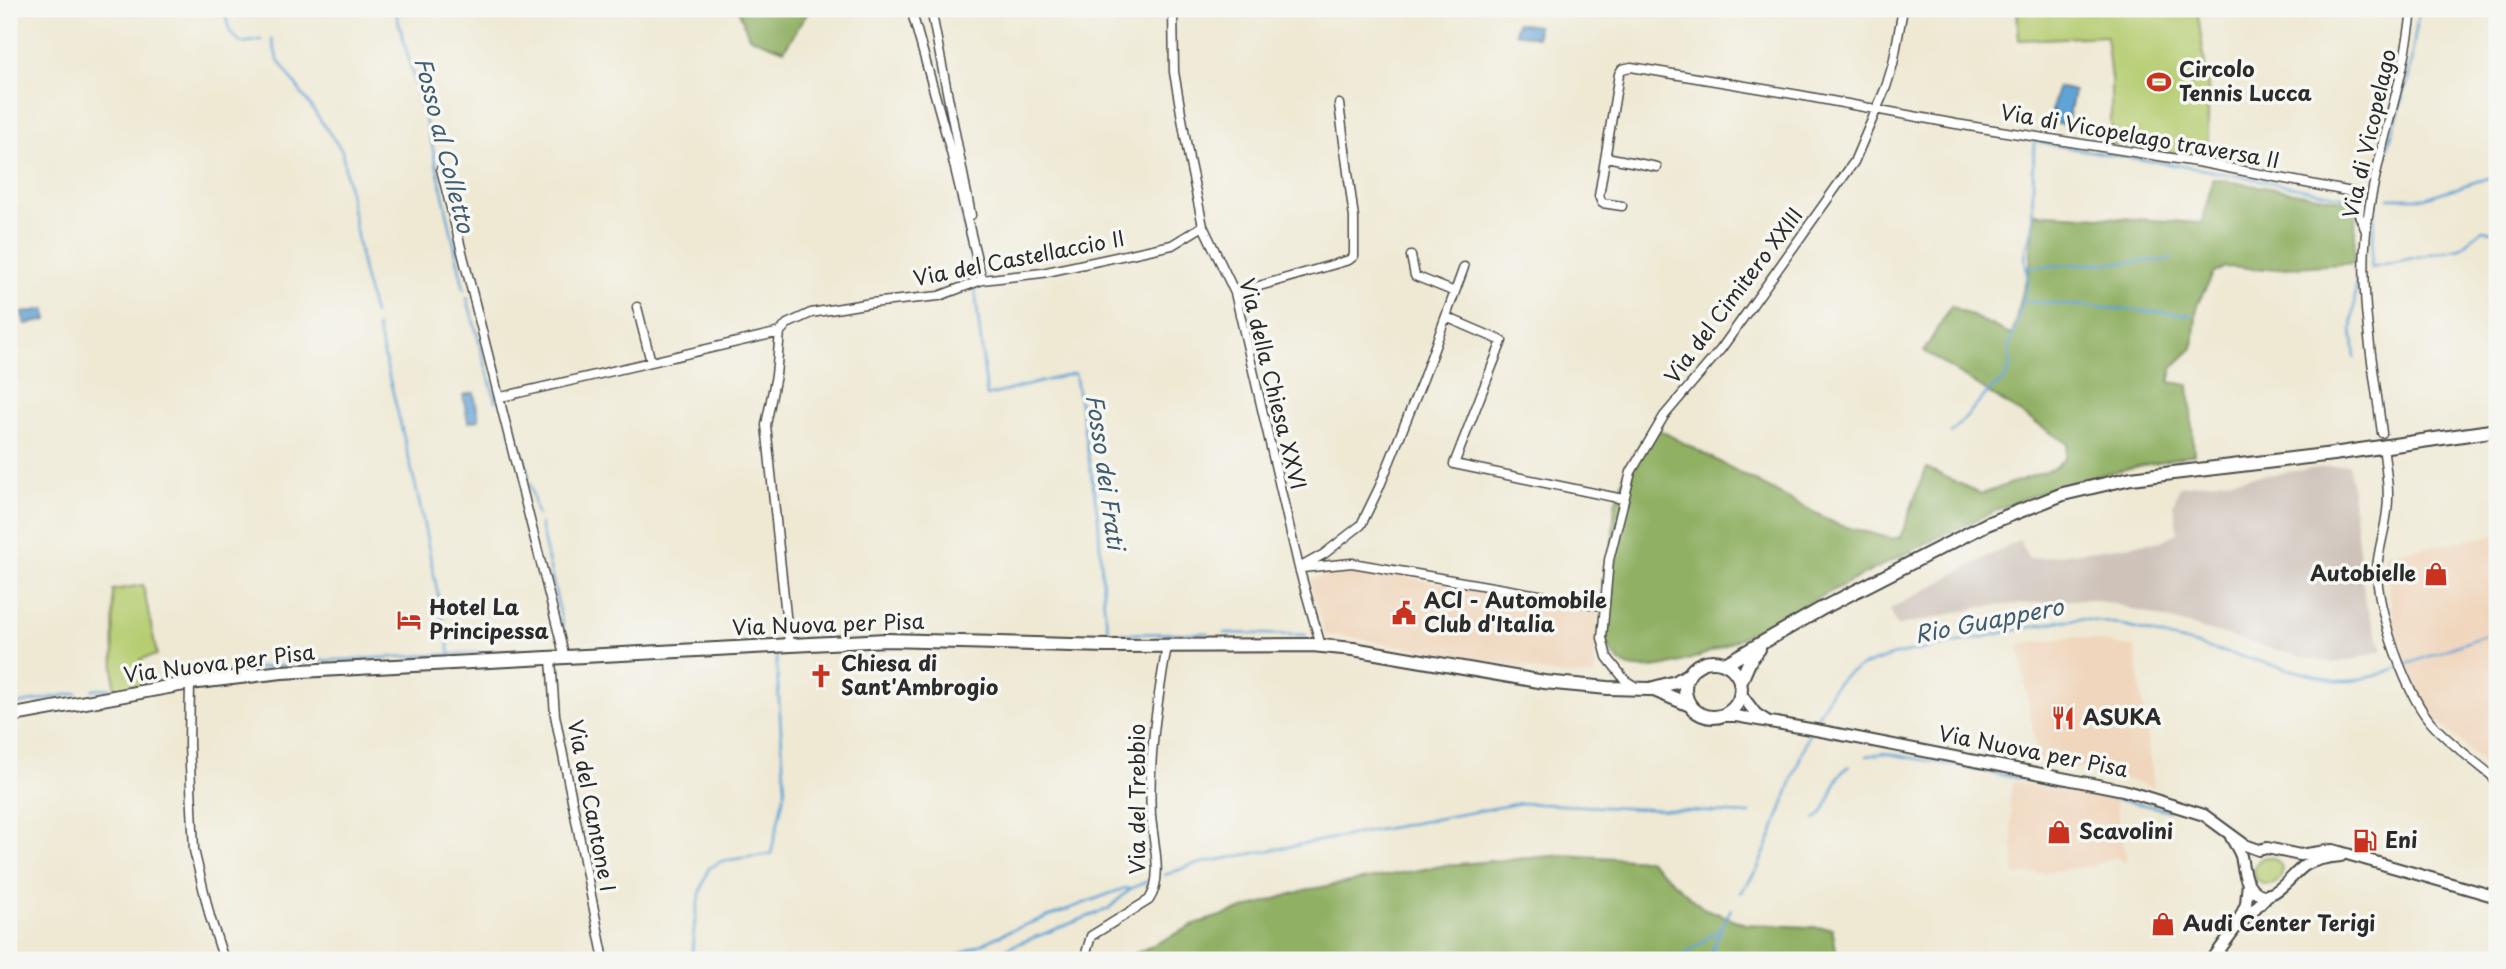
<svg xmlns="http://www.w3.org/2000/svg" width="2506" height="969" font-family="'Playpen Sans',sans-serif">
<rect width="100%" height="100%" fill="#f6f6f2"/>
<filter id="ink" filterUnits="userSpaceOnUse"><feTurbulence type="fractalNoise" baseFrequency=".0143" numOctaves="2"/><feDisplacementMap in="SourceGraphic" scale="14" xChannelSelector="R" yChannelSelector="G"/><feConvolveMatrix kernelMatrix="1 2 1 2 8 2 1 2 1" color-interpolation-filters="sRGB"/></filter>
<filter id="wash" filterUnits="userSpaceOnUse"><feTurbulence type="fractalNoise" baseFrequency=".00686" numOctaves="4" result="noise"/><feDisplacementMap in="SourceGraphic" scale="28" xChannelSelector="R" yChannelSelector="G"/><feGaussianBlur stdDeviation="1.57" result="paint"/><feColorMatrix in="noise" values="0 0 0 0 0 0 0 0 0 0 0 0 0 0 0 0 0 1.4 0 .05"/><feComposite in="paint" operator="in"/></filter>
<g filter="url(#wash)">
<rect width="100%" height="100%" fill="#efe9d4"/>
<path fill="#f0d6bc" d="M2497 535V776L2434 718 2420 698 2394 627 2385 554Z
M1354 568 1598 612 1594 676 1565 675 1344 636 1327 635 1324 632 1309 580Z
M2078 637 2135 648 2154 788 2092 769 2038 763 2019 644Z
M2012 782 2115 800 2127 863 2115 857 2092 866 2015 876 2010 801Z"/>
<path fill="#cec2b9" d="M2349 464 2365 602 2383 650 2355 659 2335 663 2302 657 2114 604 2085 599 1981 607 1897 626 1890 609 2019 540 2029 559 2161 541 2178 532 2173 504 2180 486Z"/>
<path fill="#b6cd72" stroke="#707c4e" stroke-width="2" d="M2017 9H2197L2208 84V159L2111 144V80L2106 36 2019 40Z
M143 585 157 655 141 659 146 684 114 690 113 590Z
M2254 871a14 14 0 1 1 28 0a14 14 0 1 1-28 0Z"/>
<path fill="#90b064" stroke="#5e6e48" stroke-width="2" d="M738 9H810L784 50 749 37Z
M2213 179 2356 202 2354 263 2268 269 2225 267 2213 274 2197 305 2193 348 2173 367 2169 382 2189 385 2194 454C2153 464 2111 471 2070 483 2023 496 1977 519 1933 540 1881 565 1829 593 1777 619 1742 637 1705 658 1665 666 1636 671 1617 671 1606 640L1615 504 1628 464 1652 426 1838 525 1893 539 1900 537C1911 515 1915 490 1927 468L1981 494 2055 468 2065 458 2068 444 1924 351 1951 306 2012 335 2030 264 2034 213 2202 223Z
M1564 855 1648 860 1703 908 1745 924 1832 928 1838 960H1123L1198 923 1305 890 1447 865Z"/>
<path fill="#61a3d5" stroke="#466780" stroke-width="2" d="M1517 23 1538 26 1537 37 1515 33Z
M2057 87 2074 91 2067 125 2050 122Z
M45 309 47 320 25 324 22 313Z
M474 393 479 420 468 422 463 395Z"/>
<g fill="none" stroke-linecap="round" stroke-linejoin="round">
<path stroke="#61a3d5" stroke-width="2.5" d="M224 9 230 32 241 43 261 40
M395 9 432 145 464 289
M272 39 277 58 286 71 342 151 364 276 374 314
M2030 139 2053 145 2206 170 2357 199
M2389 198H2424L2497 175
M959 201 973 275
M2026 267 2172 260
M2371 267 2460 248 2482 230 2497 231
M2371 269 2376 198 2383 164 2408 81 2419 9
M975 289 987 396 1075 373 1098 516 1104 606 1109 634 1208 633
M467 298 496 402
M2024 301 2191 315
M377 327 418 496 450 654
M2355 357 2352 330 2357 270
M1951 433 1990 390 2004 380 2010 368 2009 347 2028 284 2025 255 2032 230 2034 142
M524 455 529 478
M530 483 537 515
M540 524 566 640
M1224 633 1306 635
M317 661 552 649
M159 681 307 662
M92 690 109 688
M18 704 77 693
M1791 718 1814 721
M1812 727 1833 688 1844 676 1860 667 1891 656 2060 621 2079 619 2113 623 2335 681H2351L2375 676 2497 631
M1867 756 1884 753 1969 768 2168 810
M1815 819C1831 812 1830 779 1849 766
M1165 875 1192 865 1521 803 1750 814
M1740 893 1757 870 1772 835 1809 733
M692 960C694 924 695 902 709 868L722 861 771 854 785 790 776 655
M948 960 1009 931 1125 888 1130 889
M985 960 1012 946 1108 909 1130 889 1148 881
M1677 960 1720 929 1731 909
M1708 960 1720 931"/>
</g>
</g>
<g filter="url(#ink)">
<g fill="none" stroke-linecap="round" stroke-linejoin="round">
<g stroke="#484844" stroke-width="11">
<path id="minor" d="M911 9 951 152 982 280
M931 9 971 215
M1173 9 1174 72 1189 159 1203 226 1235 293 1299 568 1321 646
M1606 157 1657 167
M441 169 565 658
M1622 206 1602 203 1599 196 1619 74 1622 69 1631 67 1799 95 1956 124 2203 163 2357 193 2361 197 2359 215 2366 231
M1411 256 1415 276 1455 292
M1235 293 1349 260 1354 256V218L1339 104
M637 307 651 362
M1446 317 1502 341 1454 464 1623 499
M501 397 780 332
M2382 433C2373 363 2357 288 2368 216 2378 146 2405 80 2412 9
M2384 453C2386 472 2390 492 2387 511 2385 531 2378 550 2377 569 2376 608 2407 700 2435 727 2452 745 2473 760 2492 776L2497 785
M1299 568 1324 554 1361 525 1379 488 1423 379 1464 267
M1302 568 1352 563 1603 606
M789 644 766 425 776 375 780 332 787 324 811 313 871 303 939 296 982 280 1042 273 1172 245 1203 226
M551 659 555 715 604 960
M190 683 189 744 194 850 210 917 224 960
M1636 687 1625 680 1607 657 1602 638 1609 560 1631 472 1664 416 1721 349 1854 162 1886 87 1893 64 1903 9
M1084 960 1091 936 1149 900C1164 878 1153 842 1151 816 1148 758 1157 703 1167 646"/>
</g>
<g stroke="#484844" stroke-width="14">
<path id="secondary" d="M1740 693 1756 714 1767 721
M1719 716H1736L1827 732 2123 790 2204 815 2245 845 2259 850 2267 848 2300 855 2333 850 2497 897
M2231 837C2234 843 2239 850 2241 856 2243 865 2243 875 2248 883 2267 914 2289 877 2304 866 2315 859 2328 857 2341 856
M2239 920 2246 904 2248 882
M2212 960 2234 930 2269 894"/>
</g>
<g stroke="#484844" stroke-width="16">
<path id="primary" d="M1685 689a28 28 0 1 1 56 0a28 28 0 1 1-56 0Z
M1725 664 1821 609 1987 524 2063 494 2131 478 2333 454 2497 430
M1740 683 1750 660 1759 649
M1654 690 1690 705
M9 716 190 683 282 672 886 640 1107 646 1312 645 1353 649 1544 682 1608 688 1650 689 1676 682 1688 675"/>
</g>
<use href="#minor" stroke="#fff" stroke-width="8"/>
<use href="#secondary" stroke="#fff" stroke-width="10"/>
<use href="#primary" stroke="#fff" stroke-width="12"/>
</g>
</g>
<defs>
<g id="stadium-bare" transform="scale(1.89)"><path d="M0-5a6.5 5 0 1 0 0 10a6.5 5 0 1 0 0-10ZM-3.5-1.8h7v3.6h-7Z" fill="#c8321e" stroke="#f6f6f2" stroke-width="2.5" paint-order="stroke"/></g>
<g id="shop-bare" transform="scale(1.89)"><path d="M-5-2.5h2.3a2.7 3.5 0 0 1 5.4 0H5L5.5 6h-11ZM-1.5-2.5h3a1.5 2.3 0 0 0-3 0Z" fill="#c8321e" stroke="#f6f6f2" stroke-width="2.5" paint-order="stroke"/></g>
<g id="civic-bare" transform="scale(1.89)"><path d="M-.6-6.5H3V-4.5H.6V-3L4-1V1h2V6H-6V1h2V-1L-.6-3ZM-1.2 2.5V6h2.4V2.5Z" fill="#c8321e" stroke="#f6f6f2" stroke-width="2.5" paint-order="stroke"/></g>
<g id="hotel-bare" transform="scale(1.89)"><path d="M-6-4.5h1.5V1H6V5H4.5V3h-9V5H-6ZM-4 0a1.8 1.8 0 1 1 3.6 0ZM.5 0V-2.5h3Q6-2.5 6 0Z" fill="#c8321e" stroke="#f6f6f2" stroke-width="2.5" paint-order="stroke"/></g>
<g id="church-bare" transform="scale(1.89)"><path d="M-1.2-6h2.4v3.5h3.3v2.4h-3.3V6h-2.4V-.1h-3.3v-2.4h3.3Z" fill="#c8321e" stroke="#f6f6f2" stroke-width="2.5" paint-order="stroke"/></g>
<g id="restaurant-bare" transform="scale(1.89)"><path d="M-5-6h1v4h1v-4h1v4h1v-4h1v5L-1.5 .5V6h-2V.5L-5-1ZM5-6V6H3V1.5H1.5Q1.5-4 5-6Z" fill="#c8321e" stroke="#f6f6f2" stroke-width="2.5" paint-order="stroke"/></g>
<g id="fuel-bare" transform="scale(1.89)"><path d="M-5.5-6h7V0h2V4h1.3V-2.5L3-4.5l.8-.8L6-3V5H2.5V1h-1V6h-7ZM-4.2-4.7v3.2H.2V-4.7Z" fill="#c8321e" stroke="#f6f6f2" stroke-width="2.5" paint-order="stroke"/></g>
</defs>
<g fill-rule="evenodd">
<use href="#stadium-bare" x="2159" y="82"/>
<use href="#shop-bare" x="2436" y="574"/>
<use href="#civic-bare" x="1404" y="613"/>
<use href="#hotel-bare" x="409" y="620"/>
<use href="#church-bare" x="821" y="676"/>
<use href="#restaurant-bare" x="2063" y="718"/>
<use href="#shop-bare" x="2059" y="832"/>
<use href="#fuel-bare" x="2365" y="841"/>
<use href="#shop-bare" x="2163" y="924"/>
</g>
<g text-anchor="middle" stroke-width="7" stroke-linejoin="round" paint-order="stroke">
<g font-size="21" font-weight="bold" fill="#2b2b2b" stroke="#f6f6f2" text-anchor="start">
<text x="2179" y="77">Circolo<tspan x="2179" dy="24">Tennis Lucca</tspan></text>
<text x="2416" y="581" text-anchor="end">Autobielle</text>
<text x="1424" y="608">ACI - Automobile<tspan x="1424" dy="24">Club d'Italia</tspan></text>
<text x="429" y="615">Hotel La<tspan x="429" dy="24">Principessa</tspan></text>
<text x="841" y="671">Chiesa di<tspan x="841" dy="24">Sant'Ambrogio</tspan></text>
<text x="2083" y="725">ASUKA</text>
<text x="2079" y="839">Scavolini</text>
<text x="2385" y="848">Eni</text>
<text x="2183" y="931">Audi Center Terigi</text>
</g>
<g font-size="21" fill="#2b2b2b" stroke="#f6f6f2">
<text transform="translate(2370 134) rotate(-77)" y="7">Via di Vicopelago</text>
<text transform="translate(2140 137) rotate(10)" y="7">Via di Vicopelago traversa II</text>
<text transform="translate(1019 259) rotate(-11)" y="7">Via del Castellaccio II</text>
<text transform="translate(1734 296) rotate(-53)" y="7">Via del Cimitero XXIII</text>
<text transform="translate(1272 384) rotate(76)" y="7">Via della Chiesa XXVI</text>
<text transform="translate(828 625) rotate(-2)" y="7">Via Nuova per Pisa</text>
<text transform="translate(219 664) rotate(-7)" y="7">Via Nuova per Pisa</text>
<text transform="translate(2033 752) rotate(11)" y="7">Via Nuova per Pisa</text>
<text transform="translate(1138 799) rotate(-90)" y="7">Via del Trebbio</text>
<text transform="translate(591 806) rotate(79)" y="7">Via del Cantone I</text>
</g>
<g font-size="23" font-style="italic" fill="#415b6f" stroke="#f6f6f2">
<text transform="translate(444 145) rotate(76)" y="8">Fosso al Colletto</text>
<text transform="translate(1105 472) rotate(82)" y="8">Fosso dei Frati</text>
<text transform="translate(1989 621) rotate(-11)" y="8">Rio Guappero</text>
</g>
</g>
<rect width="2506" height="969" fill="none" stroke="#f6f6f2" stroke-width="35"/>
</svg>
